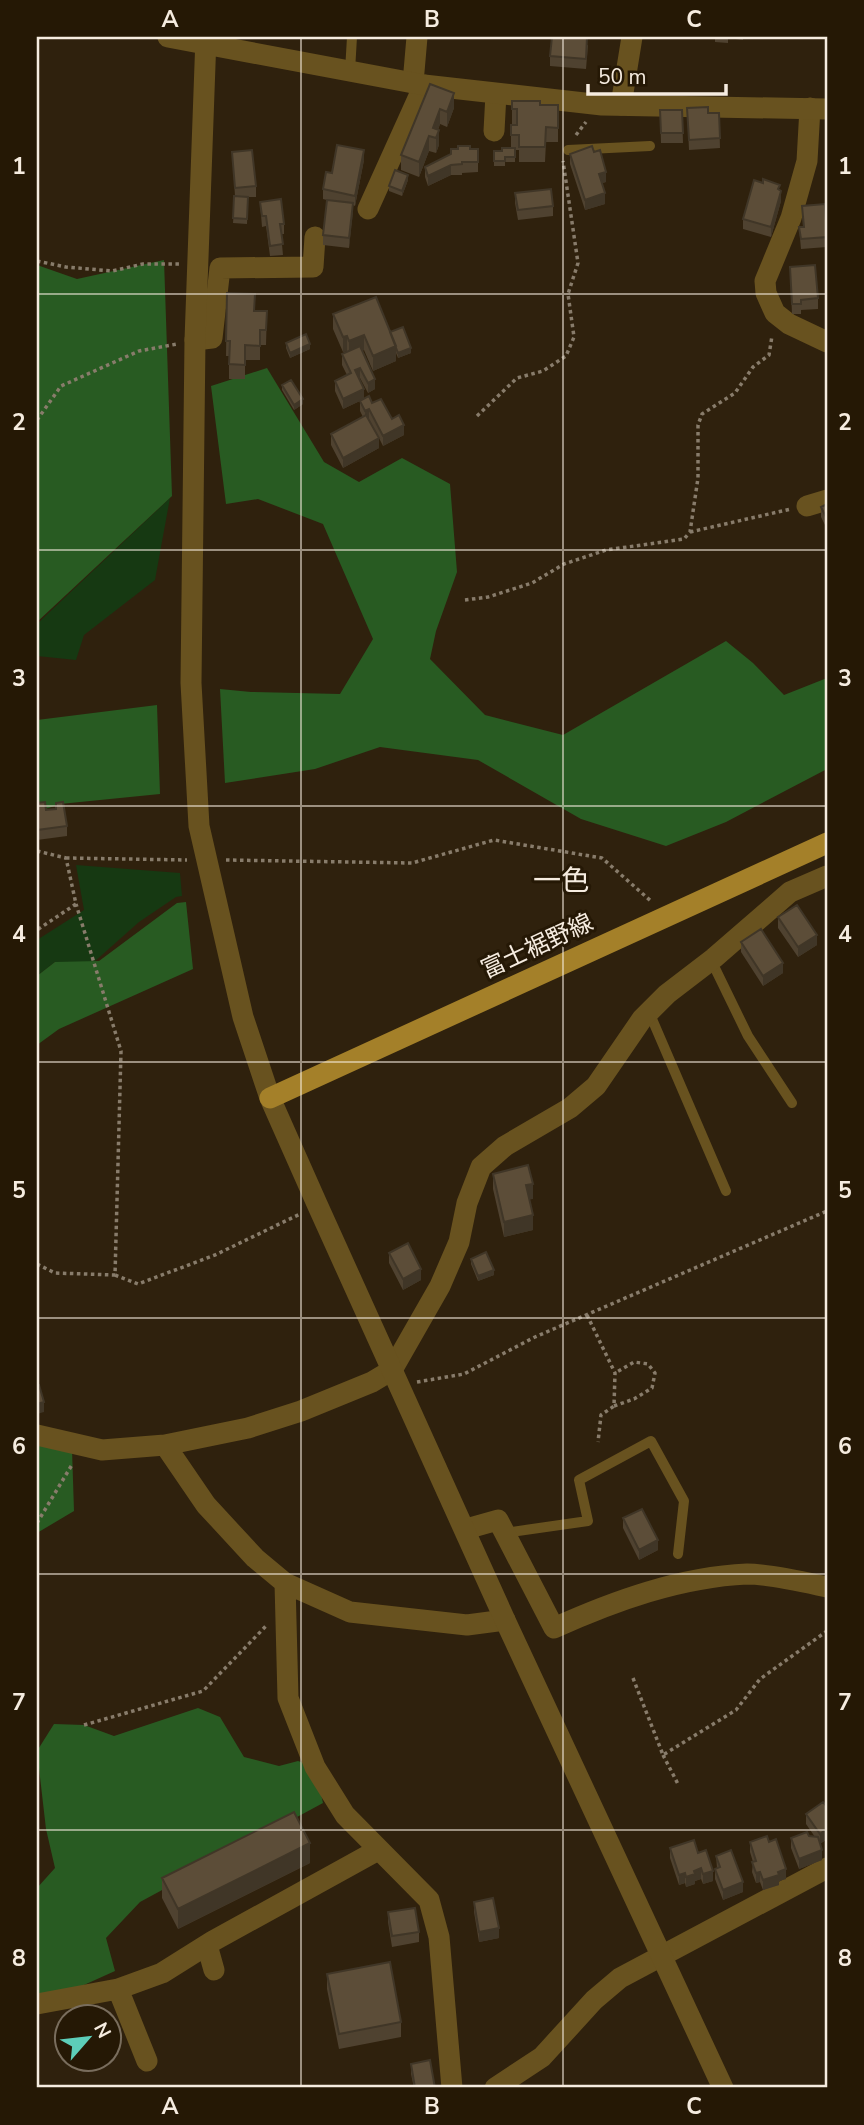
<svg xmlns="http://www.w3.org/2000/svg" width="864" height="2125" font-family="'Nunito Sans','Noto Sans JP',sans-serif">
<rect width="100%" height="100%" fill="#2f210d"/>
<path fill="#163912" d="M170 498 155 580 84 635 76 660 37 656V624Z
M76 865 180 873 182 896 176 897 139 922 94 962H55L37 976V940L84 910Z"/>
<path fill="#285b22" d="M164 260 172 496 37 622V265L77 279Z
M267 368 324 462 359 482 402 458 450 484 457 572 436 631 430 659 485 715 563 735 726 641 753 663 784 695 827 678V769L726 822 666 846 581 819 478 760 380 747 315 769 225 783 220 689 251 692 340 694 373 639 323 524 258 499 226 504 211 386Z
M157 705 160 794 60 804 37 812V720Z
M186 902 193 969 59 1029 37 1045V976L55 962 99 961 177 903Z
M37 1438 72 1449 74 1511 37 1533Z
M198 1708 220 1717 244 1757 279 1766 298 1761 315 1767 323 1803 140 1902 106 1938 115 1971 44 2003 37 1996V1888L55 1868 46 1829 37 1751 54 1724 84 1725 114 1736Z"/>
<g fill="none" stroke-linecap="round" stroke-linejoin="round">
<path stroke="#887c6b" stroke-width="3.5" stroke-dasharray="3.5 3.5" stroke-linecap="butt" d="M576 135 586 122
M37 261 66 267 112 271 143 264H180
M477 416 517 378 543 371 566 356 574 337 568 294 578 263 563 161
M37 420 61 386 139 351 177 344
M690 532 791 509
M465 600 488 597 532 583 564 564 606 550 684 539 690 532 698 478V425L702 414 735 393 753 367 769 355 772 336
M37 851 66 858 76 904 37 930
M66 858 187 860
M226 860 412 863 494 840 602 858 652 902
M37 1264 55 1273 115 1275 121 1051 76 904
M115 1275 138 1284 215 1255 300 1214
M587 1315 615 1373 614 1406 601 1415 598 1442
M417 1382 464 1374 535 1337 827 1211
M614 1406 634 1399 652 1388 655 1373 648 1364 634 1362 615 1373
M37 1523 73 1463
M633 1678 663 1755 736 1710 760 1679 827 1631
M84 1725 203 1691 267 1625
M663 1755 679 1786"/>
<path stroke="#68521f" stroke-width="10" d="M350 71 352 37
M568 150 650 146
M711 960 748 1036 792 1103
M649 1012 726 1191
M504 1533 588 1521 579 1480 651 1441 684 1501 678 1554"/>
<path stroke="#68521f" stroke-width="21" d="M413 83 417 37
M621 105 632 37
M810 108 807 161 791 218 765 281 766 293 775 313 789 324 827 342
M494 131 496 94
M368 209 424 85
M195 340 212 338 220 268 313 267 315 237
M807 506 827 500
M37 1435 102 1450 165 1445 248 1428 301 1411 372 1382 392 1370 440 1286 459 1242 467 1203 481 1167 505 1146 570 1108 596 1086 642 1019 667 994 714 958 790 892 827 876
M165 1445 206 1505 255 1558 285 1583 288 1698 315 1767 345 1815 429 1900 439 1937 452 2088
M466 1529 498 1520 554 1628C614 1601 680 1577 747 1574 771 1574 804 1582 827 1587
M285 1583 350 1612 467 1625 505 1620
M207 1945 214 1970
M118 1989 147 2061
M37 2004 118 1989 162 1973 213 1941 378 1850
M495 2088 542 2057 594 2000 620 1978 827 1868"/>
<path stroke="#68521f" stroke-width="21" d="M168 37 424 85 602 105 827 109
M206 37 195 340 191 683 199 826 243 1017 270 1098 317 1204 505 1620 723 2088"/>
<path stroke="#a48029" stroke-width="21" d="M270 1098 827 843"/>
</g>
<path fill="#4f4230" d="M715 37H743V40L728 38V43L715 42Z
M588 45 586 69 550 66V56Z
M430 84 454 108 447 127 440 124 438 130 439 145 436 153 429 151 419 177 401 170V155Z
M512 101 540 105H558V142H546L545 162H519V150H515V162H505V166H494V151H502L511 148V125H517L512 124Z
M687 108 708 113H719L720 148 689 150Z
M660 110H682L683 143H661Z
M470 149H478V172L462 173V175H451L428 186 425 177V167Z
M232 152 256 186V197H248L247 224 233 223 235 196Z
M570 154 606 182 602 183 605 204 585 210 570 164Z
M364 160 355 206 353 205 349 248 323 245V235L327 200 323 199V189L332 173Z
M408 180 402 196 389 191V186Z
M780 190 781 201 771 237 743 229V219Z
M515 193 553 206V216L518 220 515 203Z
M260 202 284 224V234H281L283 255 270 256 266 226 262 227Z
M802 206 827 223V247L801 249 799 227H803Z
M790 267 818 298V309L801 310V314H792Z
M227 293 255 311H267L266 345H260V360H245V379H229V356H226Z
M333 314 390 332 411 353 398 358 396 353V361L373 371 364 350 362 351 375 389 368 393 360 378 359 379 364 399 372 403 392 419 404 435 383 446 379 438V448L343 468 331 445V434L363 417 360 411V401L362 400 343 409 335 391V381L347 375 342 365V354L347 352V351L343 352 333 329Z
M286 343 310 349 290 358 286 348Z
M282 385 303 404 294 410 282 390Z
M827 504V529L821 517V507Z
M37 803 46 810 56 809V803L67 826V836L37 840Z
M778 917 817 945 798 957 778 928Z
M741 942 783 973 763 986 741 952Z
M493 1174 533 1199H529L533 1230 504 1237 493 1189Z
M389 1253 421 1280 403 1290 389 1263Z
M471 1259 494 1275 478 1281 471 1264Z
M623 1518 658 1550 639 1560 623 1528Z
M827 1793V1839L820 1844 822 1860 799 1869 791 1848V1838L815 1837 806 1824V1814L825 1804V1795Z
M750 1842 786 1879 779 1881V1885L763 1890 760 1882 756 1883 752 1872 753 1862 750 1852Z
M670 1848 698 1853 713 1881 703 1884 701 1879 695 1881V1884L686 1887 685 1883 679 1885 670 1858Z
M716 1856 743 1892 723 1900 715 1879V1869L717 1868Z
M310 1863 178 1929 162 1898V1878Z
M474 1902 499 1938 479 1942 474 1912Z
M388 1912 419 1932V1942L392 1947 388 1922Z
M327 1974 401 2022V2037L339 2049 327 1989Z
M411 2064 435 2088H414L411 2074Z"/>
<path fill="#403627" d="M454 93V108L447 127V112Z
M440 109V124L435 138 433 128Z
M439 130V145L436 153V138Z
M429 136V151L419 177V162Z
M364 150V160L355 206V196Z
M451 165V175L428 186V176Z
M606 172V182L599 184V174Z
M408 175V180L402 196V191Z
M781 191V201L771 237V227Z
M605 193V204L585 210V200Z
M353 203V213L349 248V238Z
M364 335V350L349 356V341Z
M347 336V351L343 352V337Z
M310 344V349L290 358V353Z
M396 346V361L373 371V356Z
M411 348V353L398 358V353Z
M360 368V378L355 380V370Z
M375 379V389L368 393V383Z
M364 389V399L343 409V399Z
M303 399V404L294 410V405Z
M369 409V419L365 421V411Z
M404 425V435L383 446V436Z
M379 438V448L343 468V458Z
M817 935V945L798 957V947Z
M783 963V973L763 986V976Z
M533 1184V1199L526 1200V1185Z
M533 1215V1230L504 1237V1222Z
M421 1269V1280L403 1290V1279Z
M494 1270V1275L478 1281V1276Z
M44 1402V1412L37 1414V1404Z
M658 1540V1550L639 1560V1550Z
M827 1829V1839L820 1844V1834Z
M310 1843V1863L178 1929V1909Z
M822 1850V1860L799 1869V1859Z
M701 1868V1879L695 1881V1884L686 1887V1877L694 1871Z
M786 1869V1879L779 1881V1885L763 1890V1880L778 1872Z
M713 1871V1881L703 1884V1874Z
M760 1872V1882L756 1883V1873Z
M685 1873V1883L679 1885V1875Z
M743 1882V1892L723 1900V1890Z
M499 1928V1938L479 1942V1932Z"/>
<path fill="#5c4d38" stroke="#403627" stroke-width="2" d="M552 37H587L586 59 550 56Z
M430 84 454 93 447 112 440 109 433 128 439 130 436 138 429 136 419 162 401 155Z
M512 101H540V105H558V128L546 127 545 147H519V135H511V125H517V109H512Z
M708 107V113H719L720 138 689 140 687 108Z
M660 110H682L683 133H661Z
M337 145 364 150 355 196 323 189 326 172 332 173Z
M458 146H470V149H478V162H462V164L451 165 428 176 425 167 451 154V149H458Z
M592 146 594 152 600 150 606 172 599 174 605 193 585 200 570 154Z
M502 148H515V157H505V161H494V151H502Z
M252 150 256 186 235 188 232 152Z
M395 170 408 175 402 191 389 186Z
M763 179 780 185 778 189 781 191 771 227 743 219 754 180 763 183Z
M551 189 553 206 518 210 515 193Z
M234 196 248 197 247 219 233 218Z
M281 199 284 224H280L283 244 270 246 266 216H262L260 202Z
M327 200 353 203 349 238 323 235Z
M825 204 827 237 801 239 799 227H804L802 206Z
M815 265 818 298 801 300V304H792L790 267Z
M227 293 255 294 254 311H267L266 330H260V346L245 345V365L229 364 230 341H226Z
M376 297 396 346 373 356 364 335 349 341 347 336 343 337 333 314Z
M403 327 411 348 398 353 390 332Z
M306 334 310 344 290 353 286 343Z
M360 346 375 379 368 383 360 368 355 370 364 389 343 399 335 381 351 373 342 354Z
M291 380 303 399 294 405 282 385Z
M369 396 372 403 381 399 392 419 399 415 404 425 383 436 369 409 365 411 360 401Z
M366 415 379 438 343 458 331 434Z
M827 504V519L821 507Z
M45 802 46 810 56 809V803L63 802 67 826 37 830V803Z
M797 905 817 935 798 947 778 917Z
M761 929 783 963 763 976 741 942Z
M528 1165 533 1184 526 1185 533 1215 504 1222 493 1174Z
M408 1243 421 1269 403 1279 389 1253Z
M486 1252 494 1270 478 1276 471 1259Z
M37 1385H39L44 1402 37 1404Z
M642 1509 658 1540 639 1550 623 1518Z
M823 1802 827 1807V1829L820 1834 806 1814Z
M294 1812 310 1843 178 1909 162 1878Z
M807 1832 809 1836 818 1837 822 1850 799 1859 791 1838Z
M767 1836 769 1842 776 1839 786 1869 778 1872 779 1875 763 1880 760 1872 756 1873 752 1862 756 1861 750 1842Z
M694 1840 698 1853 706 1850 713 1871 703 1874 701 1868 694 1871 695 1874 686 1877 685 1873 679 1875 670 1848Z
M731 1850 743 1882 723 1890 715 1869 720 1867 716 1856Z
M493 1898 499 1928 479 1932 474 1902Z
M415 1908 419 1932 392 1936 388 1912Z
M390 1962 401 2022 339 2034 327 1974Z
M430 2060 435 2088H415L411 2064Z"/>
<path fill="none" stroke="#f6ece0" stroke-width="2" stroke-opacity="0.55" d="M301 37V2088M563 37V2088M37 294H827M37 550H827M37 806H827M37 1062H827M37 1318H827M37 1574H827M37 1830H827"/>
<g text-anchor="middle" stroke-width="6" stroke-linejoin="round" paint-order="stroke">
<g font-size="24" fill="#f6ece0" stroke="#251805">
<text transform="translate(537 946) rotate(-25)" y="8">富士裾野線</text>
</g>
<g font-size="28" fill="#f6ece0" stroke="#251805">
<text x="561" y="890">一色</text>
</g>
</g>
<rect width="864" height="2125" fill="none" stroke="#251805" stroke-width="77"/>
<g transform="translate(88 2038) rotate(62)"><circle r="33" fill="#251805" stroke="#796d5d" stroke-width="2"/>
<path d="M0-5L12 26L0 18L-12 26Z" fill="#5dceb9"/>
<text y="-10" font-size="19" font-weight="bold" text-anchor="middle" fill="#f6ece0">N</text>
</g>
<path d="M588 84v10h138v-10" fill="none" stroke="#f6ece0" stroke-width="3.5"/>
<text x="598" y="84" font-size="21" fill="#f6ece0" stroke="#251805" stroke-width="5" paint-order="stroke">50 m</text>
<rect x="38" y="38" width="788" height="2048" fill="none" stroke="#f6ece0" stroke-width="2.5"/>
<g font-size="23" text-anchor="middle" font-weight="bold" fill="#f6ece0">
<text x="170" y="27">A</text>
<text x="432" y="27">B</text>
<text x="694" y="27">C</text>
<text x="19" y="174">1</text>
<text x="845" y="174">1</text>
<text x="19" y="430">2</text>
<text x="845" y="430">2</text>
<text x="19" y="686">3</text>
<text x="845" y="686">3</text>
<text x="19" y="942">4</text>
<text x="845" y="942">4</text>
<text x="19" y="1198">5</text>
<text x="845" y="1198">5</text>
<text x="19" y="1454">6</text>
<text x="845" y="1454">6</text>
<text x="19" y="1710">7</text>
<text x="845" y="1710">7</text>
<text x="19" y="1966">8</text>
<text x="845" y="1966">8</text>
<text x="170" y="2114">A</text>
<text x="432" y="2114">B</text>
<text x="694" y="2114">C</text>
</g>
</svg>
